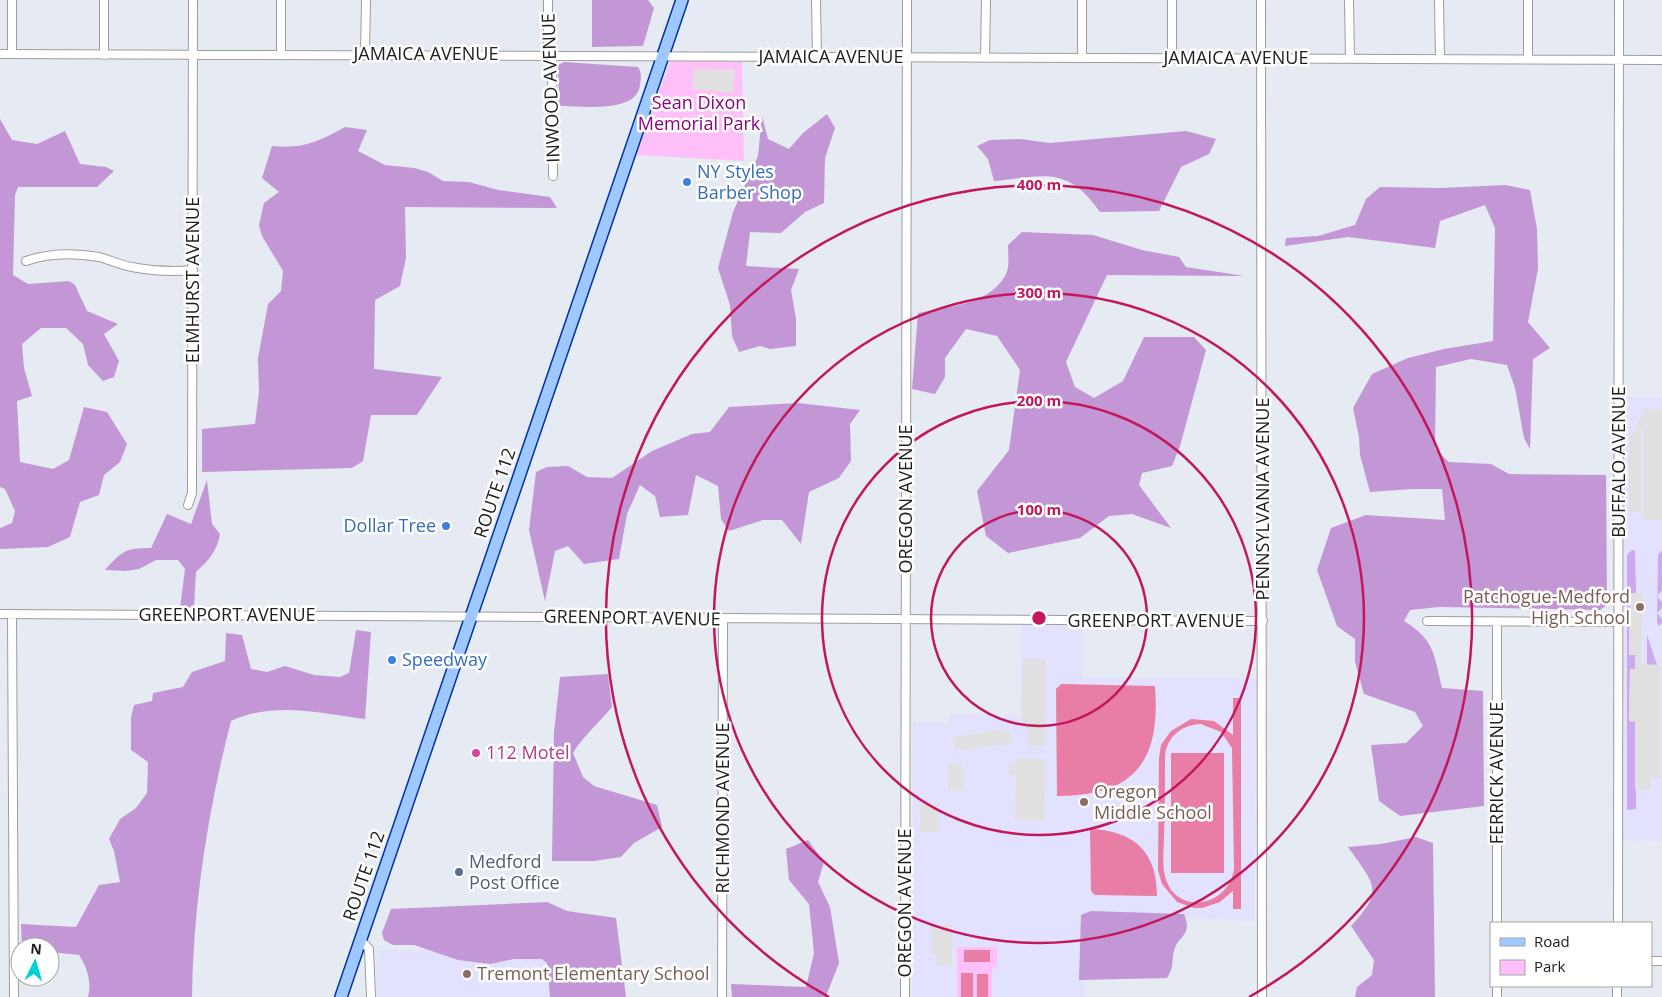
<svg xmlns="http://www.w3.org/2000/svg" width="1662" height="997" font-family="'Open Sans',sans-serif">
<rect width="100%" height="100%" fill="#e6eaf2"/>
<path fill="#e2e2ff" d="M1619 397H1662V841L1618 840Z
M1021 623 1083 624V677L1257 678 1254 921 1086 914 1084 997H912L913 722 949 723 950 714 1021 716Z
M377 950H557V997H377Z"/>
<path fill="#cca8f0" d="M1632 550 1635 551 1636 593H1630L1629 654 1635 655V669H1630L1629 721H1635L1636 806V809L1627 810V555Z
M1662 550V591L1656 596 1662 602V608L1657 613 1662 619V623L1659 626 1657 623 1658 555Z
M1647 635 1657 665H1647Z"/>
<path fill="#c397d5" d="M592 0H648L654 8 643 46 592 47Z
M564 62 638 67C642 73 641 78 640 85 637 114 580 106 559 106L558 65Z
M827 114 835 128 825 158 824 203 805 212 781 233 750 232 746 266 799 269 791 290 796 318V346L770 349 760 346 739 352 732 336 730 305 718 268 733 212 758 156 762 116 768 139 789 149 803 133Z
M0 119 12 140 37 144 65 131 80 164 106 167 114 171 97 187H18L15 195 13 275 28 284 69 281 75 285 87 311 118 324 104 334 119 361 114 377 103 381 88 365 83 344 66 328H41L22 344 24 368 32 396 17 401 20 462 53 469 69 460 84 407 107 412 127 444 120 462 104 475 99 495 80 502 70 537 48 547 0 549V528L12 523 15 511 5 489 0 487Z
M345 127 367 130 358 151 385 165 414 168 428 172 443 181 469 182 498 190 550 197 557 208 405 207 406 258 400 286 375 300 374 369 442 377 417 415H371L363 461 352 468 202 472V429L255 424 259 392 258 358 268 304 281 291 283 271 262 236 259 225 264 203 279 192 262 178 272 146C303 149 318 142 345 127Z
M1186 131 1216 139 1209 154 1181 167 1159 211 1100 212C1067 165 1044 176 994 181L988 159 977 146 990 140 1020 139 1050 143Z
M1506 185 1530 190 1537 229 1538 269 1528 322 1550 348 1533 359 1530 449 1524 438 1515 388 1507 365 1471 359 1436 367 1435 449 1449 462 1491 464 1509 474 1606 475 1607 605 1600 610 1439 607 1410 610 1404 621C1435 640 1434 655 1442 688L1483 691 1484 806 1400 816 1379 801 1371 745 1406 743 1423 726 1415 712 1364 694 1355 662V639L1337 626 1317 570 1331 528 1366 515 1445 520 1442 489H1413L1370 492 1360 455 1359 437 1353 408 1372 374 1408 358 1444 349 1493 341 1495 228 1485 205 1440 221 1435 248 1348 237 1285 246 1286 238 1318 236 1355 225 1366 199 1380 187 1441 188Z
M1022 232 1093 235 1142 250 1179 257 1186 267 1244 276 1107 275 1066 362 1075 387 1094 398 1123 381 1144 337H1194L1206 350 1180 446 1172 466 1142 473 1139 485 1171 528 1132 514 1109 516 1080 538 1008 553 986 536 977 491 1009 450 1020 370 997 336 966 329 945 358V377L935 394 912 389 918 313C947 307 988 305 1005 276 1010 269 1008 254 1008 245Z
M798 403 860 410 850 424 851 461 839 478 809 492 801 544 782 520H763L729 531 721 519 718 486 696 475 688 515 660 517 655 496 640 485 627 514 619 559 584 564 568 546 555 551 545 601 529 530 536 472 547 467 568 466 587 477 612 478 652 451 692 434 710 432 729 407Z
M207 480 212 524 220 534C217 551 209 560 196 572L194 607 180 608 185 569 178 560H156L139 569 126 571 105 570C122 551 125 548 151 548L167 514 191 524Z
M356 630 371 632 365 719C321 713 273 701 231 721 208 810 193 905 192 997H88C92 983 87 967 79 955L50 952V947H22L21 924 76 927 99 885 120 882 114 851 109 839 120 819 136 808 147 793 148 762 131 750V717L134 705 152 701 153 693 183 687 192 672 225 661 226 633 242 635 251 669 267 672 285 666 314 675 340 677 349 673Z
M608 674 612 707C599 723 583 736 573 753L583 777 594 786 657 805 662 827 634 843 621 857 594 861H552L554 732 560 677Z
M1416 837 1433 843 1435 997H1355L1357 987 1372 975 1374 960 1351 926C1385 890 1374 884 1348 847L1381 844Z
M808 840 824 862 818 882 830 907 839 963 826 996 830 997H732L731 984 806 987 814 953 809 904 789 880 786 849Z
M547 902 567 911 616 918 626 997H550L547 963 542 959H514L490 964 458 960 414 945H393L384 940 382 933 391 909Z
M1091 911 1184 914C1193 936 1178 935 1174 951 1171 963 1175 965 1167 978L1079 980 1081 915Z"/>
<path fill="#ffc0fa" d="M671 60 742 62 744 161 635 155Z
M957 947H997V967H992V997H957Z"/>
<path fill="#e87da6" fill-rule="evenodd" d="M1061 684 1155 686C1161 762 1134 796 1057 796L1056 689Z
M1233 698H1241V909H1233V891L1220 902 1202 908H1194L1177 902 1162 884 1158 870 1159 758 1161 745 1171 731 1191 719 1214 721 1233 735ZM1201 724 1221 732 1232 748 1234 869C1228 908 1175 916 1165 876 1162 864 1164 849 1164 837 1165 810 1165 783 1165 756 1167 736 1182 725 1201 724Z
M1171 753H1224V873H1171Z
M1090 829C1134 831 1157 851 1157 896L1095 895 1091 891Z
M964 950H990V962H964Z
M961 973H973V997H961Z
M977 974H988V997H977Z"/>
<path fill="#e0e0e0" d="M694 69 735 70 733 93 692 89Z
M1643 409H1662V520H1643V427L1641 426V511L1630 513 1629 510V438L1635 431Z
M1630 593H1642L1641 664 1660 665V778H1650V790L1635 789V722L1629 721 1630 669H1635V655H1629Z
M1023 659H1046L1045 746H1027V728H1022Z
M1008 729 1012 744 956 750 953 737Z
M1016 759H1045L1044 820H1015L1016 775H1009V763H1016Z
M948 764 963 765V790H948Z
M920 804H939V832H920Z
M931 925H952V966H937V954H931Z"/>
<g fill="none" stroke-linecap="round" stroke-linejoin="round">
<g stroke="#9d9d9d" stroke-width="10">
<path id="minor" d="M281 0V54
M548 0V47L552 61 553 176
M816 0 817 57
M1082 0V58
M1261 0 1262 997
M1349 0 1350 59
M1439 0 1440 59
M0 54 1662 60
M12 54V0
M365 54 366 0
M104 55V0
M985 58 986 0
M1172 58V0
M1528 59V0
M26 261C49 253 75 253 99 257 110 260 120 265 132 267 153 271 172 272 193 270
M188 505 192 493 193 0
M0 614 1263 621
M12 615 14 997
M1427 621 1619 622
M1497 923V622
M1618 923 1619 0
M360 939 369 949 371 997
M1651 961H1662
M722 997 723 619
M905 997 907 0
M1497 997V986
M1617 997V986"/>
</g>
<g stroke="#00349d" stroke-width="14">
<path id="primary" d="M341 997 682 0"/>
</g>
<use href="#minor" stroke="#fff" stroke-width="8"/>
<use href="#primary" stroke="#9ec8ff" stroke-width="11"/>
</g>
<g fill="none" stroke="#c2185b" stroke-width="2.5">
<circle cx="1039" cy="618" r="108"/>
<circle cx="1039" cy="618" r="217"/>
<circle cx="1039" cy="618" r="325"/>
<path d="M829 997A433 433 0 1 1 1249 997"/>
</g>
<g fill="#3f7fe0" stroke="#fff" stroke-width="2">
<circle cx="687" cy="182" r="5"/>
<circle cx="446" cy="526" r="5"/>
<circle cx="392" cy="660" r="5"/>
</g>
<g fill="#8d6e63" stroke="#fff" stroke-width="2">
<circle cx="1640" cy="607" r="5"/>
<circle cx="1084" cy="802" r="5"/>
<circle cx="467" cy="974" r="5"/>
</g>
<circle fill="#d1479c" stroke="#fff" stroke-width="2" cx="476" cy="753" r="5"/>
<circle fill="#5c6f8a" stroke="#fff" stroke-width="2" cx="459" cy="872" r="5"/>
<g text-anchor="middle" stroke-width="5" stroke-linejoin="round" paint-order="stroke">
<g font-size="18" fill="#202020" stroke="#fff">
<text x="426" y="60">JAMAICA AVENUE</text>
<text x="831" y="63">JAMAICA AVENUE</text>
<text x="1236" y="64">JAMAICA AVENUE</text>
<text transform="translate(551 88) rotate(-92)" y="6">INWOOD AVENUE</text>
<text transform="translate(193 280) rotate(-90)" y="6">ELMHURST AVENUE</text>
<text transform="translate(1619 462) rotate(-90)" y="6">BUFFALO AVENUE</text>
<text transform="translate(495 493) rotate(-71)" y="6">ROUTE 112</text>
<text transform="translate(906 499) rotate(-90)" y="6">OREGON AVENUE</text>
<text transform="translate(1263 499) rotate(-90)" y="6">PENNSYLVANIA AVENUE</text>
<text x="227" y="621">GREENPORT AVENUE</text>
<text transform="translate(632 618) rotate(1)" y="6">GREENPORT AVENUE</text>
<text x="1156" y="627">GREENPORT AVENUE</text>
<text transform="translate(1497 773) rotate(-90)" y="6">FERRICK AVENUE</text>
<text transform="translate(723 808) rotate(-90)" y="6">RICHMOND AVENUE</text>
<text transform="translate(364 876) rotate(-71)" y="6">ROUTE 112</text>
<text transform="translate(905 903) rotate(-90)" y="6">OREGON AVENUE</text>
</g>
<g font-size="18" fill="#8c0180" stroke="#fff">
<text x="699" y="109">Sean Dixon<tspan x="699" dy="21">Memorial Park</tspan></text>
</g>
<g font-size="18" fill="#366cbe" stroke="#fff" text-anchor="start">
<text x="697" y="178">NY Styles<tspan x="697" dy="21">Barber Shop</tspan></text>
<text x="436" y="532" text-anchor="end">Dollar Tree</text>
<text x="402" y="666">Speedway</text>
</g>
<g font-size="18" fill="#785e54" stroke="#fff" text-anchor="start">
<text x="1630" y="603" text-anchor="end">Patchogue-Medford<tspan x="1630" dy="21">High School</tspan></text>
<text x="1094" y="798">Oregon<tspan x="1094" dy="21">Middle School</tspan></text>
<text x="477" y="980">Tremont Elementary School</text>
</g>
<g font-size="18" fill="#b23c85" stroke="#fff" text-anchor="start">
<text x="486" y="759">112 Motel</text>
</g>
<g font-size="18" fill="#4e5e75" stroke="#fff" text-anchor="start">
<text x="469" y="868">Medford<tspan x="469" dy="21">Post Office</tspan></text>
</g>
</g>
<circle cx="1039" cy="618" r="8" fill="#c2185b" stroke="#fff" stroke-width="2.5"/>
<g font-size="15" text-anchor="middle" font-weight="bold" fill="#c2185b" stroke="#fff" stroke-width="5" stroke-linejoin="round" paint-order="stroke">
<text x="1039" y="190">400 m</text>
<text x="1039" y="298">300 m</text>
<text x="1039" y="406">200 m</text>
<text x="1039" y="515">100 m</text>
</g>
<rect x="1490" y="922" width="162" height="65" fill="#ffffff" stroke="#a6a6a6"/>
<rect x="1500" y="938" width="25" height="8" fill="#9ec8ff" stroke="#a6a6a6"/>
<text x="1534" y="947" font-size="15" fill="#202020">Road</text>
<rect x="1500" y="960" width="25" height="15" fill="#ffc0fa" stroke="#a6a6a6"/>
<text x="1534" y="972" font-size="15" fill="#202020">Park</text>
<g transform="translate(35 962) rotate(5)"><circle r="24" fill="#ffffff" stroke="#a6a6a6"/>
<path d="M0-4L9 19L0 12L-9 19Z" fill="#00d1d1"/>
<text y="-8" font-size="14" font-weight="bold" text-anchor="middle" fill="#202020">N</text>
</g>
</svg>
